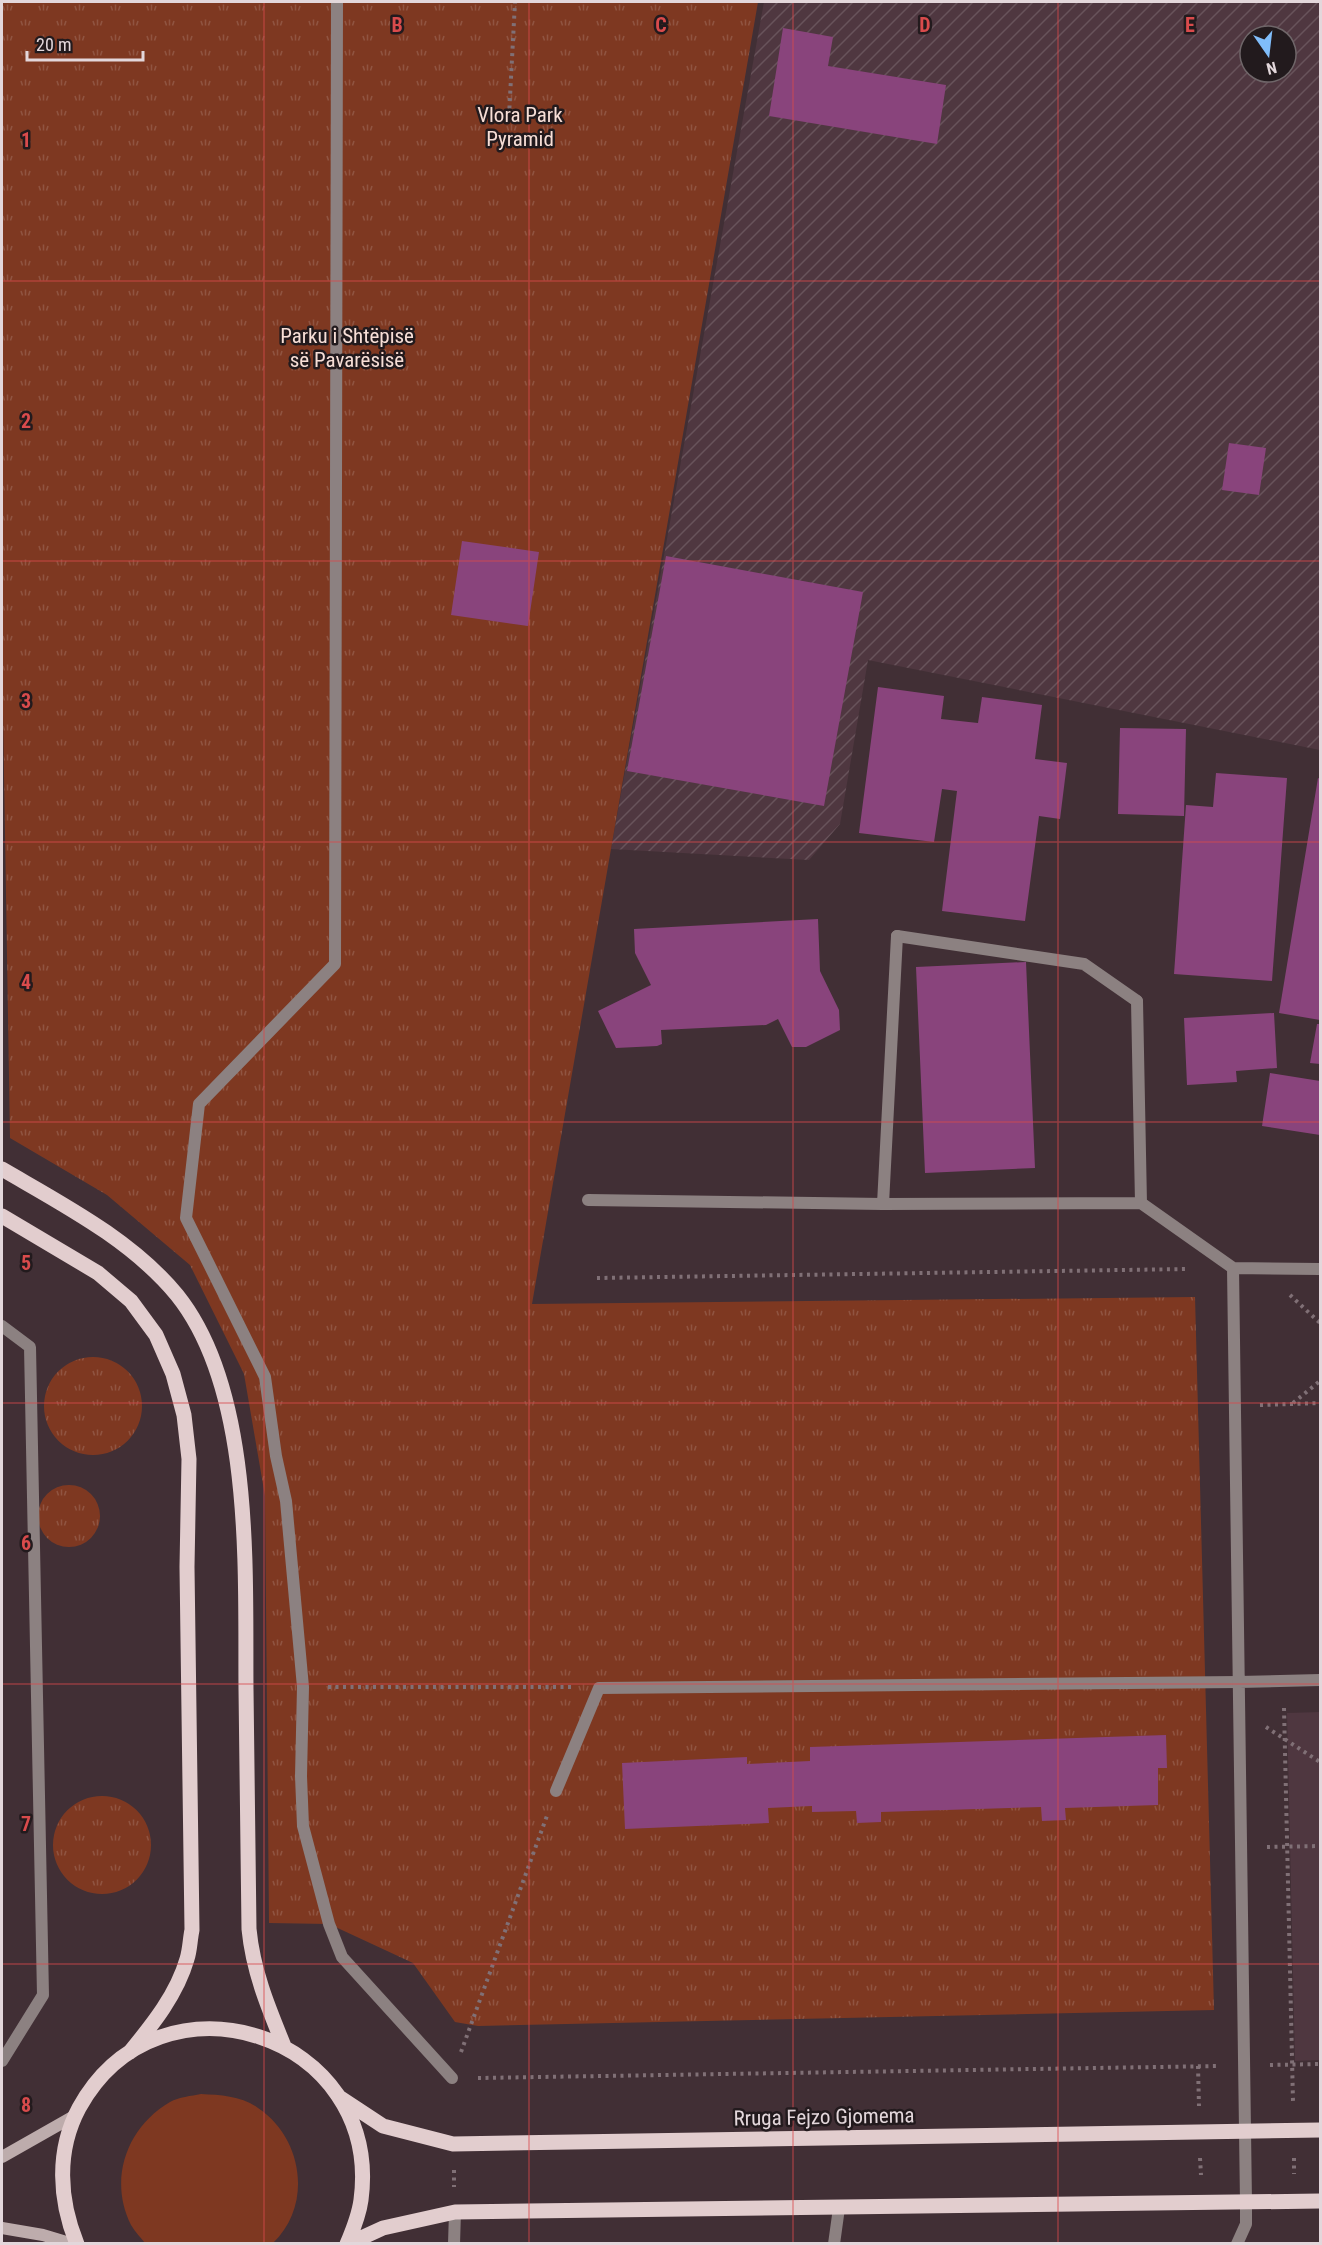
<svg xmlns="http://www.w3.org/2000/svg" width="1322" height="2245" font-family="'Roboto Condensed',sans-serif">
<defs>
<pattern id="industrial-furrows" width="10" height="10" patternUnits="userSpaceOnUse" patternTransform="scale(1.5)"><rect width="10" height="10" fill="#4f3740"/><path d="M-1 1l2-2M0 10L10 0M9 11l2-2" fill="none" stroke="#68535b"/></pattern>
<pattern id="park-tufts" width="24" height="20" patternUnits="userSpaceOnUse" patternTransform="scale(1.5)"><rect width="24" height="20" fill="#7e3821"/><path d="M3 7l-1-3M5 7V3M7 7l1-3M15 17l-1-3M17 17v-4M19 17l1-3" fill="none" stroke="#905441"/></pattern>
</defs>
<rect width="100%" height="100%" fill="#412f35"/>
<path fill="#4f3740" d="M1320 1712V2060L1295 2061 1287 1713Z"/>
<path fill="url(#industrial-furrows)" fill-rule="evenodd" d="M764 2H1320V750L868 660 840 824 809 860 611 849ZM1250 36H1286V72H1250Z"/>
<path fill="#7e3821" d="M201 2094C221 2095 242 2096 258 2108 303 2138 313 2205 273 2243H145C141 2238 135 2232 131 2225 108 2179 127 2127 170 2102 179 2097 191 2096 201 2094Z"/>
<path fill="url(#park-tufts)" d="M2 2H758L532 1304 1195 1297 1214 2010 478 2026 455 2022 413 1963 329 1924 269 1923 265 1496 244 1374 190 1265 107 1195 10 1138 2 651Z
M44 1406a49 49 0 1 1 98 0a49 49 0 1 1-98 0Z
M38 1516a31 31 0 1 1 62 0a31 31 0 1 1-62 0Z
M53 1845a49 49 0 1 1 98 0a49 49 0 1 1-98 0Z"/>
<path fill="#89447c" d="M783 28 833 37 828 66 946 85 937 144 769 116Z
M1229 443 1266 448 1259 495 1222 490Z
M462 541 539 552 528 626 451 615Z
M666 556 863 592 824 806 627 771Z
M878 687 944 696 941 719 978 723 982 697 1042 705 1035 759 1067 763 1060 819 1039 816 1025 921 942 911 957 791 942 789 934 842 859 833Z
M1120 728 1186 729 1184 816 1118 814Z
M1216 773 1287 778 1272 981 1174 974 1186 805 1213 807Z
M1318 778 1320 779V1020L1279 1013Z
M818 919 820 971 839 1010 840 1030 806 1047H792L778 1019 766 1025 661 1030 662 1044 657 1046 616 1048 598 1011 651 985 635 953 634 929Z
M1026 962 1035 1168 925 1173 916 967Z
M1274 1013 1277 1068 1236 1071 1237 1082 1187 1085 1184 1018Z
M1317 1024H1320V1064L1310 1063Z
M1270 1073 1320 1081V1135L1262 1126Z
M1166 1735 1167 1768H1158V1805L1065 1808 1066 1820 1042 1821 1041 1807 881 1812V1822L857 1823 856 1811 812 1812V1806L768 1808 769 1823 625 1829 622 1763 747 1757V1764L810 1761V1747Z"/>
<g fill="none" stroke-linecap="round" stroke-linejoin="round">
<path stroke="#807076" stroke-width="4" stroke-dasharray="3 4.5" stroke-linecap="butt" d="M509 116 515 2
M597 1278 1187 1269
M1290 1295 1320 1323
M1293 1403 1320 1381
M1260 1405 1320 1403
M328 1687H572
M1284 1708 1293 2102
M1266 1727 1320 1762
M1267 1847 1320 1846
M461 2052 548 1813
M1270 2065 1320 2064
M1198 2066 1199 2106
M478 2078 1218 2066
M1200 2158 1201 2175
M1294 2158V2174
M454 2170V2187"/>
<path stroke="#8c8181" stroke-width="12" d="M897 936 1084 964 1137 1001
M556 1791 599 1688 1239 1682
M1237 2244 1246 2224V2202"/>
<path stroke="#8c8181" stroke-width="12" d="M337 2 335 964 199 1104 186 1218 265 1377 276 1456 286 1501 303 1687 301 1776 303 1826 329 1924 342 1957 452 2078
M1137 1001 1141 1203
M588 1200 883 1204 1141 1203 1233 1268
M883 1204 897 936
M2 1326 30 1347 43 1995 2 2061
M1239 1682 1320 1680
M1246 2202 1233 1268 1320 1269
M454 2244 455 2212
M834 2244 839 2208"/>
<path stroke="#bdacac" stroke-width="12" d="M2 2157 76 2115
M2 2228 43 2235 73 2244"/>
<path stroke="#e2cdce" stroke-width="15" d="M2 1169C62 1204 132 1240 177 1295 254 1391 245 1572 246 1689 247 1769 248 1849 249 1929 253 1971 268 2007 284 2046
M2 1216 98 1273 131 1301 156 1335 173 1374 184 1415 189 1459 187 1567 192 1930C190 1939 190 1950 187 1959 177 1994 153 2024 130 2052
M339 2097 383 2126 453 2144 1320 2130
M77 2244C59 2200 56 2151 79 2108 160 1961 383 2034 361 2200 359 2215 353 2230 347 2244
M348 2244 383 2228 455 2212 1320 2201"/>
</g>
<path fill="none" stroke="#d94b4c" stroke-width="1.5" stroke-opacity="0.55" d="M264 2V2244M529 2V2244M793 2V2244M1058 2V2244M2 281H1320M2 561H1320M2 842H1320M2 1122H1320M2 1403H1320M2 1684H1320M2 1964H1320"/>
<g text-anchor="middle" stroke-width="5" stroke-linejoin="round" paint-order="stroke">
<g font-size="21" fill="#f7ded6" stroke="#221a1d">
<text x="520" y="122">Vlora Park<tspan x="520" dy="24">Pyramid</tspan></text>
<text x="347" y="343">Parku i Shtëpisë<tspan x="347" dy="24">së Pavarësisë</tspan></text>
</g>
<g font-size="21" fill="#e3d7db" stroke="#221a1d">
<text transform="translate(824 2117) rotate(-1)" y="7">Rruga Fejzo Gjomema</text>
</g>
</g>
<g font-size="20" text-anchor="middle" font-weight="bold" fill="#d94b4c" stroke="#221a1d" stroke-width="5" stroke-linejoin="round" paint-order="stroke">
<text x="397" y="32">B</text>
<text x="661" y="32">C</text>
<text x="925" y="32">D</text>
<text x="1190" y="32">E</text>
<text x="26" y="147">1</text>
<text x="26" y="428">2</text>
<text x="26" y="708">3</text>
<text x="26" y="989">4</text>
<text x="26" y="1270">5</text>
<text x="26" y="1550">6</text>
<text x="26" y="1831">7</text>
<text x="26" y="2112">8</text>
</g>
<rect width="1322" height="2245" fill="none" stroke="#e3d7db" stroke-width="6"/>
<g transform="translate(1268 54) rotate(166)"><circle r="28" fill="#221a1d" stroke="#6f6669" stroke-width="1.5"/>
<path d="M0-4.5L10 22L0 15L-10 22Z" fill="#80bdfa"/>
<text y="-9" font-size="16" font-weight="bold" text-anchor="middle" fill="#e3d7db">N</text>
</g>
<path d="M27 51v9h116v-9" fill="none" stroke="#e3d7db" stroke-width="3"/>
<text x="36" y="51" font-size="18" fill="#e3d7db" stroke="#221a1d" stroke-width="4.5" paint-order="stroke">20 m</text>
</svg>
